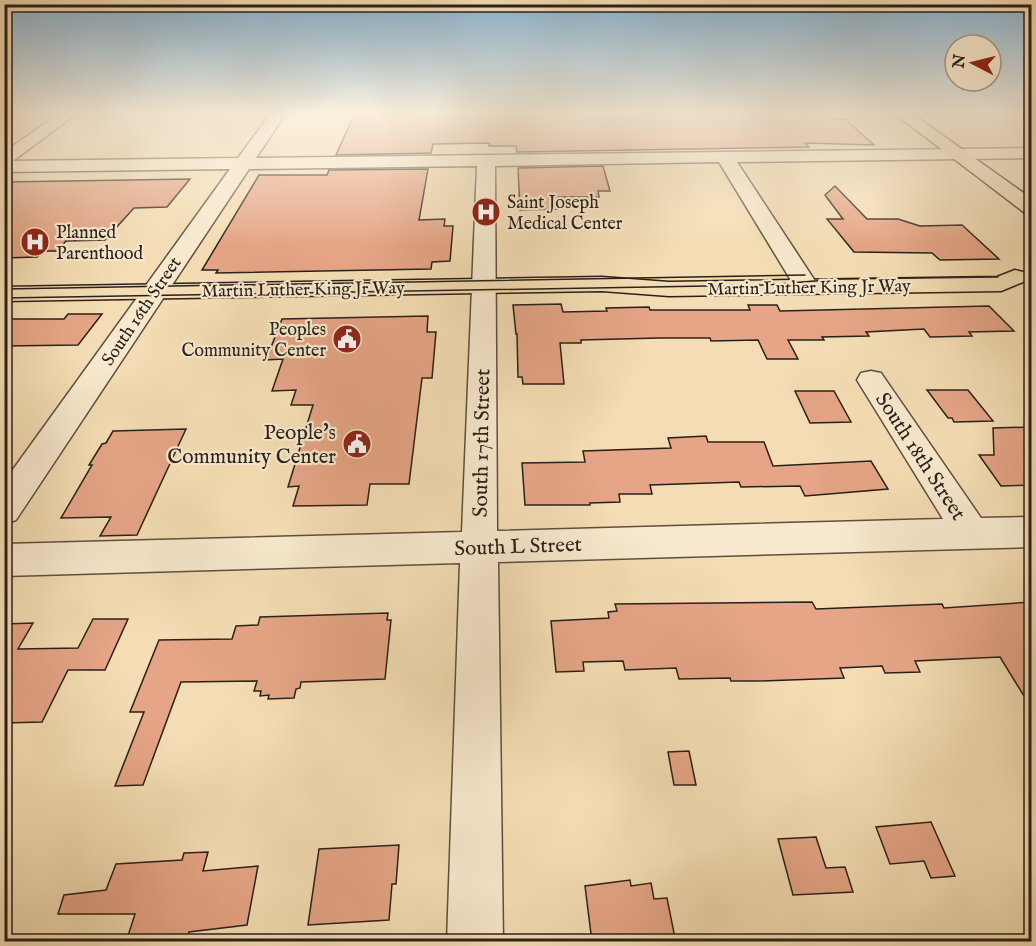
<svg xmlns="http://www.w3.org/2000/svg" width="1036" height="946" font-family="'IM FELL English',serif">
<rect width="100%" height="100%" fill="#f4ddb4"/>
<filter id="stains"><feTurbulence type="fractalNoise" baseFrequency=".00333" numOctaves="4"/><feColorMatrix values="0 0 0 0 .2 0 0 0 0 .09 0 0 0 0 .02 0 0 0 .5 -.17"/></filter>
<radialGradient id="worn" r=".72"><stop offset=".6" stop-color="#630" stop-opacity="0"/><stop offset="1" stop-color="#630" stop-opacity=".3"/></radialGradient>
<path fill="#e5a586" stroke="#2b2019" stroke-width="1.5" d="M506 113H827L834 119H845L874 145 805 143 809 147 517 152 516 146H489V143L433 144 431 153 336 155 354 115Z
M603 166 610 191H598L599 197H557L559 209 520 210 518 168Z
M428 169 419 220 445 219 444 226H453L450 261 432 262 431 269 216 273 218 270H202L259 175H327L329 170Z
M190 179 167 207 134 208 105 240 66 241 57 251H44L37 257 4 258V182Z
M835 186 867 219H898L920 226 962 225 999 259 940 260 932 253 854 252 827 219H843L825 195Z
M561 304 563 312 607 311 606 308 649 307 650 310H750L748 305H777L780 311 989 306 1014 331 969 332 972 336 930 337 924 329 866 332 869 336 822 337 824 340H788L798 359H767L758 340 711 341 710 338H659L581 340V343H560L564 384H523L522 377H518L517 334H516L513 305Z
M68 314H102L78 345 4 346V319H64Z
M428 316 427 332H436L432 378H422L409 484H370L367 505 293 506 299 486 288 487 313 405H291L296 390 272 391 283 359 266 360 282 319Z
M927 390H968L993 421 954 422 952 418H948Z
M795 391H834L851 422 810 423Z
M1032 427V485L1001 486 979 455H994L993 428Z
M186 429 137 535 100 536 111 517 61 518 92 465H89L102 444 106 443 113 431Z
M706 436 708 442H764L773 466 871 461 888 489 805 496 800 486 741 487 739 482 650 485 652 494H619L620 502 590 503V505H525L522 463 585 462 583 451 671 448 668 438Z
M812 602 816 609 942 604 944 608 1032 602V709L1000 657 915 661 920 672 885 673 882 666 840 668 844 678 759 681H731L730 678 679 679 676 668 625 670 623 661 583 662 584 671 556 672 551 621 609 618 608 612 617 611 615 604Z
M388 613 387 620H391L385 679 301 682 300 688 296 689 294 698 268 699 269 695 260 696 261 691H254L257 681 181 682 143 785 115 786 144 712H130L159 640 232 639 236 626 258 625 260 617Z
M93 619H128L105 670H68L42 722 4 723V624L33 623 18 649 78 648Z
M689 751 696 785H674L668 752Z
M931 822 955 876 931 878 924 861 890 864 876 827Z
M816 837 826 868 845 867 853 892 793 895 778 839Z
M399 845 396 884H392L389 920 308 925 319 849Z
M208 852 203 871 258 866 247 925 189 932 186 942H126L135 914H58L64 895 106 890 116 864 182 860 184 853Z
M630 880 631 886 651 883 654 899 667 898 675 938 645 942H592L585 886Z"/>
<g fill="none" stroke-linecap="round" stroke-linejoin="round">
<g stroke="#5d4f40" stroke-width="3">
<path id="minor" d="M60 113H77L13 161 238 158 271 113H286L256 158 1032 148V158L737 162 819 287 815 292 807 294 799 292 795 287 719 162 495 166 497 531 943 519 857 380 861 373 871 371 881 373 981 518 1032 517V547L498 562 503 942H447L460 563 4 576V544L462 532 477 166 249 169 16 520 4 524V482L230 169 4 172V152Z"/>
</g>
<g stroke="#2b2019" stroke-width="3">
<path id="major" d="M894 113H911L1032 199V215L1025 213Z
M1015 270 1023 272 1027 277 1023 282 1001 291 669 296 602 291 4 301V287L602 277 669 282 997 277Z"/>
</g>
<use href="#minor" fill="#f8e9ce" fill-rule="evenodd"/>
<use href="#major" fill="#f4ddb4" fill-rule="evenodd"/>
<path stroke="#2b2019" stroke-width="1.5" d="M4 289 805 275
M4 298 766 285 839 279 998 277"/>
</g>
<linearGradient id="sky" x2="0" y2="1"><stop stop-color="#8bb6d5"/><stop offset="0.46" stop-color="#faf0dd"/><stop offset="1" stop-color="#faf0dd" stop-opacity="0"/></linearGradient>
<rect width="1036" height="245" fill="url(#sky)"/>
<defs>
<g id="hospital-disc" transform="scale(1.5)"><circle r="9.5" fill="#8f2418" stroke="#f8e9ce"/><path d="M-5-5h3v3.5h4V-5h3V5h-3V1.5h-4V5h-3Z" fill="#fff"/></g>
<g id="civic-disc" transform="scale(1.5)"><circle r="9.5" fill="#8f2418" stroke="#f8e9ce"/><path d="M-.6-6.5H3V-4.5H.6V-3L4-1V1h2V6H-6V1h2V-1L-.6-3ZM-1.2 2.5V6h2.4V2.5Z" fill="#fff"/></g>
</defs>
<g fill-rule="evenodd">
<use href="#hospital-disc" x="486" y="212"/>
<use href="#hospital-disc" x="35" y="242"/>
<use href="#civic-disc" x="347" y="339"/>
<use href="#civic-disc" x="357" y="444"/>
</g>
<g text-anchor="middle" stroke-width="4.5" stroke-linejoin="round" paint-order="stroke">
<g font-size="18" fill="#2b2019" stroke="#f8e9ce" text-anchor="start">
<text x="507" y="208">Saint Joseph<tspan x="507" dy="21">Medical Center</tspan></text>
<text x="56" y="238">Planned<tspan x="56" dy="21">Parenthood</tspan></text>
<text x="326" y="335" text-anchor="end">Peoples<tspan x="326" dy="21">Community Center</tspan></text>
</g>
<g font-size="18" fill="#2b2019" stroke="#f8e9ce">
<text transform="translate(809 287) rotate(-1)" y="6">Martin Luther King Jr Way</text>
<text transform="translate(303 289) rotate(-1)" y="6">Martin Luther King Jr Way</text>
<text transform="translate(141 311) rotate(-56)" y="6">South 16th Street</text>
</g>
<g font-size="21" fill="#2b2019" stroke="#f8e9ce" text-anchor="end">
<text x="336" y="439">People's<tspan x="336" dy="24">Community Center</tspan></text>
</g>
<g font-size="21" fill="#2b2019" stroke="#f8e9ce">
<text transform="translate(481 443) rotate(-89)" y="7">South 17th Street</text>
<text transform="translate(921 456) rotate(57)" y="7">South 18th Street</text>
<text transform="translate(518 546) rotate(-2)" y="7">South L Street</text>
</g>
</g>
<rect width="1036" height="946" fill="none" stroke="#f4ddb4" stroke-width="24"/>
<rect x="6" y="6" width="1024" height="934" fill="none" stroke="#2b2019" stroke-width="3"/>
<rect x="12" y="12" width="1012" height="922" fill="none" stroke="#2b2019" stroke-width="1.5"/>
<g transform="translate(973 63) rotate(277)"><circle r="28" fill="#f8e9ce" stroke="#a69986" stroke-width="1.5"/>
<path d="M0-4.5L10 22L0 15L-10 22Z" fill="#8f2418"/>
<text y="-9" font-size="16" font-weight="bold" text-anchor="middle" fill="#2b2019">N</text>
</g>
<rect width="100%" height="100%" filter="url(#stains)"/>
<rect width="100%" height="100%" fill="url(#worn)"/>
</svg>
